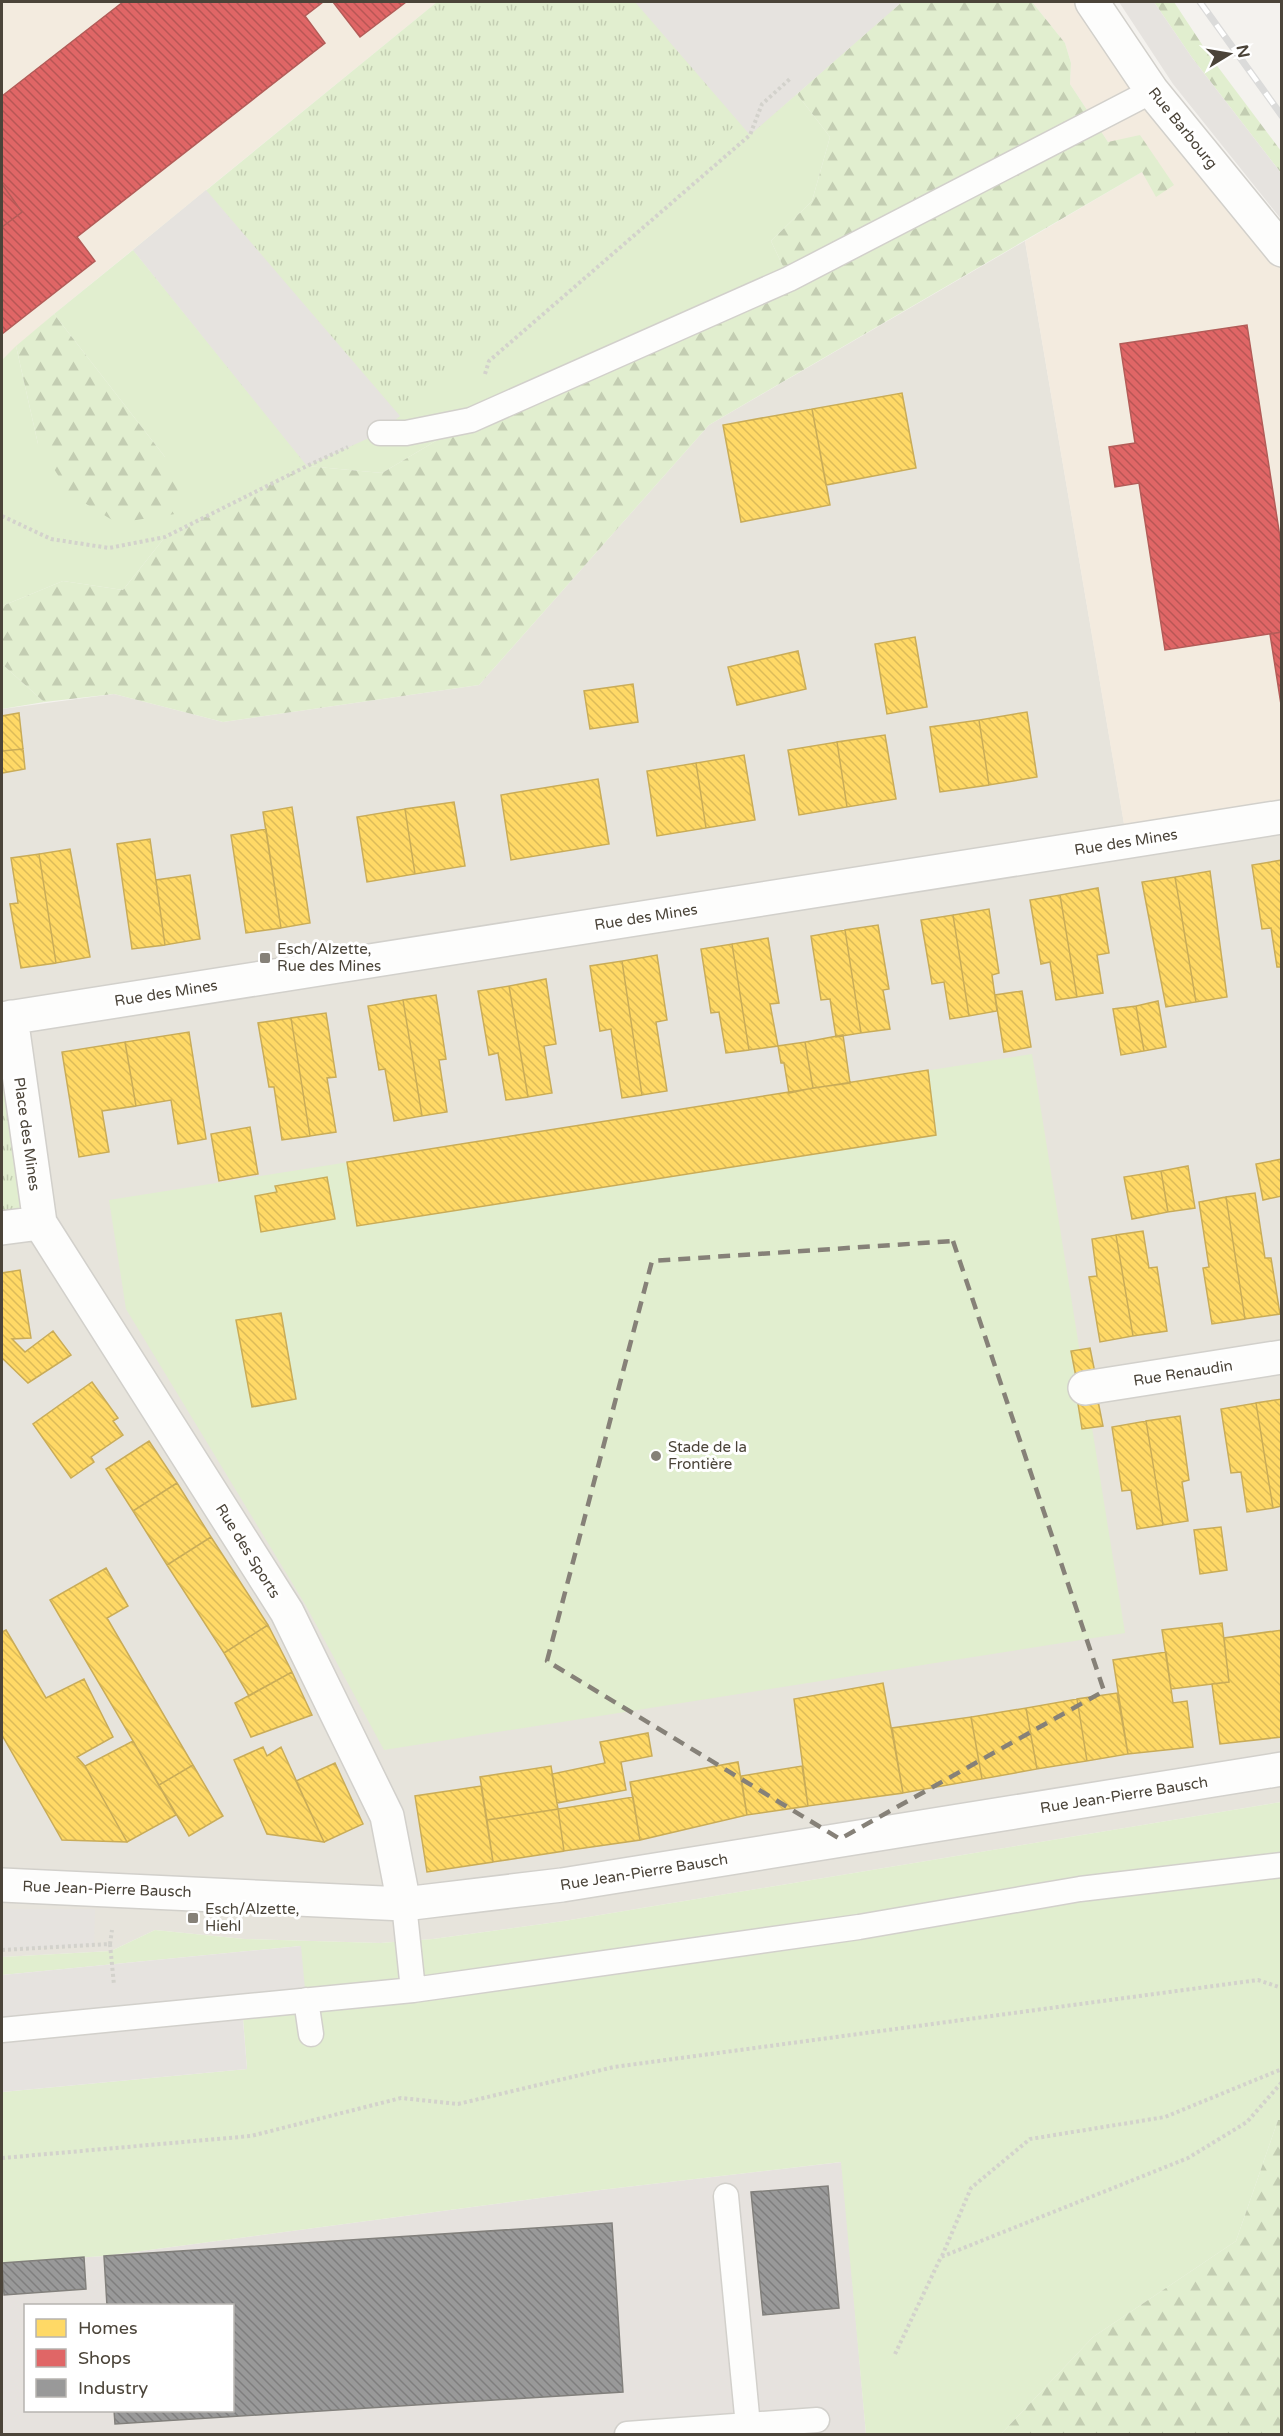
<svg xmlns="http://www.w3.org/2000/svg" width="1283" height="2436" font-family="'Varela Round',sans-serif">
<defs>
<pattern id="forest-firs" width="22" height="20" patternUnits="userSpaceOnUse" patternTransform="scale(1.5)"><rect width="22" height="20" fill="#e1eecf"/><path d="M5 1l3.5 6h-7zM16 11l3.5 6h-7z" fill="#c3cdb2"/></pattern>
<pattern id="park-tufts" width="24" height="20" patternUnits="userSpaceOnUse" patternTransform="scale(1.5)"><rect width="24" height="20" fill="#e1eecf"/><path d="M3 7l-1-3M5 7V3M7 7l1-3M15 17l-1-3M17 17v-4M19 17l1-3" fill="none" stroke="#c3cdb2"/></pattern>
<pattern id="homes-back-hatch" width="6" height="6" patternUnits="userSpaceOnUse" patternTransform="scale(1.5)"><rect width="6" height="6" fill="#ffd966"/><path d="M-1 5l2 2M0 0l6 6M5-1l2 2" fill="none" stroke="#dcbb59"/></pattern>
<pattern id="shops-back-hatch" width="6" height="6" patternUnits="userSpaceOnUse" patternTransform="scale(1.5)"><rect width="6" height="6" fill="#e06666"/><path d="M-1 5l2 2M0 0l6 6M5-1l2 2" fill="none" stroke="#b85655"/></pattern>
<pattern id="industry-back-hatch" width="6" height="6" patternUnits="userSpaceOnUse" patternTransform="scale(1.5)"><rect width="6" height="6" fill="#999"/><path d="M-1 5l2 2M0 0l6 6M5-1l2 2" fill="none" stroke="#7f7e7e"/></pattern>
</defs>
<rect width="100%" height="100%" fill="#f4f2ee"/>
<path fill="#e7e4dc" d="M1025 241 1127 841 1281 817V1802L564 1921 433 1939 380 1943 244 1939 155 1930 111 1951 2 1957V709L114 694 223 722 479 685 709 425Z"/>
<path fill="#f3ebdf" d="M2 2H437L54 314 2 360Z
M1032 2H1092L1281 250V817L1127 842 1025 241 1142 172 1174 185 1108 142 1070 84 1071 63 1065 43Z"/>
<path fill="#e6e2de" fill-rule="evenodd" d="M842 2162 866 2434H2V2263L104 2256 600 2190ZM26 2306H232V2410H26Z"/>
<path fill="#e1eecf" d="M635 2 750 134 797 94 830 137 812 201 771 241 789 279 471 420 382 473 307 466 165 537 123 590 63 581 2 606V360L16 346 38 444 165 457 54 314 133 250 307 465Z
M2 664 44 702 2 709Z
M1032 1054 1125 1633 384 1750 305 1604 126 1309 109 1200Z
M1281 1802V2120H1278L1236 2241 1093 2337 1001 2434H866L841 2162 600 2190 104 2256 2 2263V2092L247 2069 242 2006 301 1946 2 1975V1957L111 1951 155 1930 244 1939 380 1943 433 1939 564 1921Z"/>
<path fill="url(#forest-firs)" d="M901 2H1032L1065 43 1071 63 1070 84 1108 142 1140 135 1174 185 1156 197 1142 172 709 425 479 685 223 722 114 694 44 702 2 664V606L63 581 123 590 165 537 307 466 382 473 471 420 789 279 771 241 812 201 830 137 797 94Z
M1154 2H1174L1209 55 1281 151V173L1193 59Z
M54 314 165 457 187 498 175 514 117 523 70 494 38 444 16 346Z
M1278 2120H1281V2434H1001L1093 2337 1236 2241Z"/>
<path fill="url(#park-tufts)" d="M437 2H902L750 135 738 123 380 433 307 466 133 250Z
M2 1075 20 1208 2 1211Z"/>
<path fill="#e6e3df" d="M635 2H902L750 135Z
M1119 2H1154L1193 59 1281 173V219L1173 84Z
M206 190 400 416 380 433 307 466 133 250Z
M2 1909H95L94 1945 2 1950Z
M301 1946 306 2000 242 2007 247 2069 2 2092V1975Z"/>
<path fill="url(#homes-back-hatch)" stroke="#c9ac58" stroke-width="1.5" d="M902 393 916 468 826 485 812 409Z
M812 409 830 505 741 522 723 425Z
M915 637 927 707 887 714 875 644Z
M798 651 806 689 737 705 728 667Z
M633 684 638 722 590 729 584 691Z
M1027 712 1037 777 989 785 979 720Z
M19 713 23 749 2 751V716Z
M979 720 989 785 940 792 930 727Z
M885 735 896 799 847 807 837 742Z
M837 742 847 807 799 815 788 750Z
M23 749 25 769 2 773V751Z
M744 755 755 820 706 828 696 763Z
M696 763 706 828 657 836 647 771Z
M598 779 609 844 511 860 501 795Z
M454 802 465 866 415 874 405 809Z
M292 807 310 923 281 928 263 812Z
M405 809 415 874 367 882 357 817Z
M266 829 281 928 246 933 231 835Z
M150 839 165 945 132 949 117 844Z
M70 849 90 957 56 963 39 854Z
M39 854 56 963 21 968 10 904 18 903 11 858Z
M1282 860V967H1277L1271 928 1262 929 1252 865Z
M1210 871 1227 997 1196 1002 1175 877Z
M190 875 200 939 165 945 156 880Z
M1175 877 1196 1002 1166 1007 1142 882Z
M1098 888 1109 953 1097 955 1103 993 1077 997 1060 895Z
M1060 895 1077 997 1056 1000 1050 962 1041 964 1030 900Z
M989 909 999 973 992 975 997 1011 969 1016 953 915Z
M953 915 969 1016 950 1019 944 982 932 984 921 920Z
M878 925 889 989 883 990 890 1029 861 1033 845 930Z
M845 930 861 1033 836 1037 830 999 821 1000 811 936Z
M768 938 779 1003 770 1004 778 1046 749 1050 732 944Z
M732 944 749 1050 726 1053 719 1012 711 1013 701 949Z
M657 955 667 1020 656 1022 667 1091 642 1095 622 961Z
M622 961 642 1095 622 1098 611 1029 600 1031 590 966Z
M546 979 556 1044 544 1046 552 1093 528 1097 509 986Z
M509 986 528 1097 506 1100 498 1053 489 1055 478 991Z
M1022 991 1031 1047 1004 1052 995 995Z
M436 995 446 1059 439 1060 447 1112 422 1116 403 1000Z
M403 1000 422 1116 394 1121 385 1069 379 1070 368 1006Z
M1158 1001 1166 1047 1144 1051 1136 1006Z
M1136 1006 1144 1051 1121 1055 1113 1009Z
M326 1013 336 1077 327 1078 336 1132 310 1136 291 1018Z
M291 1018 310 1136 282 1140 274 1087H269L258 1023Z
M189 1032 206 1139 178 1144 171 1100 136 1106 125 1042Z
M843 1035 850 1083 813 1088 805 1042Z
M125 1042 136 1106 102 1111 109 1152 79 1157 62 1052Z
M805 1042 813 1088 789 1093 784 1063H781L778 1046Z
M928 1070 936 1135 357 1226 347 1162Z
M250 1127 258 1174 219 1181 211 1134Z
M1282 1159V1196L1263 1200 1256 1164Z
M1188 1166 1195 1208 1168 1212 1161 1171Z
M1161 1171 1168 1212 1132 1219 1124 1177Z
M327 1177 335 1219 261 1232 255 1196 277 1192 275 1186Z
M1255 1193 1265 1258H1271L1280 1314 1245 1319 1226 1197Z
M1226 1197 1245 1319 1212 1324 1203 1268 1209 1267 1199 1202Z
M1143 1231 1149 1268 1157 1267 1167 1331 1133 1336 1116 1235Z
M1116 1235 1133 1336 1100 1342 1089 1277 1097 1276 1092 1239Z
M20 1270 31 1338 12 1339 25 1352 53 1331 71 1355 28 1383 2 1358V1273Z
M281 1313 296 1399 252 1407 236 1320Z
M1090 1348 1095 1373 1076 1377 1071 1351Z
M92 1382 118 1418 113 1421 123 1435 91 1457 94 1462 71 1478 33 1424Z
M1282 1399V1506L1273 1508 1256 1403Z
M1098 1401 1103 1426 1082 1429 1078 1404Z
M1256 1403 1273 1508 1247 1512 1241 1472 1231 1473 1221 1409Z
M1180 1416 1189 1480 1182 1482 1188 1521 1163 1525 1146 1421Z
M1146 1421 1163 1525 1137 1529 1131 1490 1122 1491 1112 1427Z
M149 1441 177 1483 133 1511 106 1469Z
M177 1483 211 1537 167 1565 133 1511Z
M1221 1527 1227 1570 1200 1574 1194 1530Z
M211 1537 268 1625 224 1653 167 1565Z
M106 1568 128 1606 107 1618 193 1765 159 1785 50 1600Z
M1222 1623 1229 1682 1171 1689 1162 1630Z
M268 1625 292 1672 249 1696 224 1653Z
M6 1630 46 1698 84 1679 113 1737 77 1757 85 1766 127 1842 62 1840 2 1735V1632Z
M1282 1630V1737L1220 1744 1212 1684 1229 1682 1224 1638Z
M1166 1652 1173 1703 1187 1701 1193 1747 1128 1754 1113 1660Z
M292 1672 312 1715 251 1737 235 1703Z
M883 1683 903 1793 808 1806 794 1699Z
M1117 1693 1128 1754 1087 1761 1077 1699Z
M1077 1699 1087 1761 1037 1769 1026 1708Z
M1026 1708 1037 1769 982 1779 971 1717Z
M971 1717 982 1779 903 1793 892 1728Z
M648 1733 652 1756 621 1762 626 1790 557 1803 552 1774 605 1763 600 1742Z
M133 1741 176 1815 127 1842 85 1766Z
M263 1747 267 1756 281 1747 324 1842 267 1834 234 1760Z
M738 1762 747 1815 640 1840 630 1782Z
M335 1763 363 1824 324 1842 296 1781Z
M193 1765 223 1816 189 1836 159 1785Z
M551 1766 558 1809 487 1820 480 1777Z
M802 1766 808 1806 747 1815 741 1776Z
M481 1786 493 1862 427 1872 415 1796Z
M633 1797 640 1840 564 1851 558 1809Z
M558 1809 564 1851 493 1862 487 1820Z"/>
<path fill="url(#shops-back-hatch)" stroke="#b35c58" stroke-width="1.5" d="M123 2H323L305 16 325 43 77 237 95 261 2 334V96Z
M333 2H406L360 37Z
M2 184 22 212 2 227Z
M1247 325 1282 550V632L1165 650 1139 483 1115 487 1109 447 1135 443 1120 344Z
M1282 632V711L1270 634Z"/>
<path fill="url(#industry-back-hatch)" stroke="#82807c" stroke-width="1.5" d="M828 2186 839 2308 763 2315 751 2192Z
M612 2223 623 2392 115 2424 114 2410H232V2306H107L104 2256Z
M84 2257 86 2289 4 2295 2 2263Z"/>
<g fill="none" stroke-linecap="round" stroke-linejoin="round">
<g stroke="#d2d0cb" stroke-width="27">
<path id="service" d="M380 433H406L471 420 789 279 1152 91
M404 1904 413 1990
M306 2000 311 2034
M2 2030 413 1990 859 1927 1080 1889 1282 1865
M726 2196 748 2426
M627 2434 817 2420"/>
</g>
<g stroke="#d2d0cb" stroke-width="36">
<path id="minor" d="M1092 2 1152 91 1282 250
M11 1017 40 1223 287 1612 387 1816 404 1904
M2 1019 1282 817
M2 1228 40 1223
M1085 1388 1282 1357
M2 1885 404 1904 562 1885 1282 1769"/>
</g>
<path stroke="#d3d2cc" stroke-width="4" stroke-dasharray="3 3" stroke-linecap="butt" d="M485 374 489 361 750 135 762 104 791 78
M2 516 51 539 109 548 165 537 307 466 348 447
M110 1944 114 1985
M2 1950 110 1944 112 1930
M2 2158 251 2136 401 2098 458 2104 614 2067 1258 1980 1282 1988
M942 2256 971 2188 1030 2139 1165 2117 1282 2069
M895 2354 941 2257 1188 2158 1247 2122 1282 2082"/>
<use href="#service" stroke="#fdfdfc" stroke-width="24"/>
<use href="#minor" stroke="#fdfdfc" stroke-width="33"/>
<g stroke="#dbdbda" stroke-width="7">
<path id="rail" d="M1200 2 1282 116"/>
</g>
<use href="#rail" stroke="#fff" stroke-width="4.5" stroke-dasharray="14" stroke-linecap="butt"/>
</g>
<path fill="none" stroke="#868178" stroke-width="4.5" stroke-dasharray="12 8" stroke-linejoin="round" d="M953 1241 1104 1691 840 1839 547 1661 652 1261Z"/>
<g fill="#868178" stroke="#fff" stroke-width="2">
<rect x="259" y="952" width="12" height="12" rx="3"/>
<circle cx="656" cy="1456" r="6"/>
<rect x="187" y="1912" width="12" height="12" rx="3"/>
</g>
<g text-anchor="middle" stroke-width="6" stroke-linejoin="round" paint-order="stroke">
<g font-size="15" fill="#4b4439" stroke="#fff">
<text transform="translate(1183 128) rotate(51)" y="5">Rue Barbourg</text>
<text transform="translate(1126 842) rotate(-9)" y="5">Rue des Mines</text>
<text transform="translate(646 917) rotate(-9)" y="5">Rue des Mines</text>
<text transform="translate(166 993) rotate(-9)" y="5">Rue des Mines</text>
<text transform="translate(27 1134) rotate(82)" y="5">Place des Mines</text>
<text transform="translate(1183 1373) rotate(-9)" y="5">Rue Renaudin</text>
<text transform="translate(248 1551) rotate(58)" y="5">Rue des Sports</text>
<text transform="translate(1124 1795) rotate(-9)" y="5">Rue Jean-Pierre Bausch</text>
<text transform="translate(644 1872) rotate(-9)" y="5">Rue Jean-Pierre Bausch</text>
<text transform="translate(107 1889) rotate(2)" y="5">Rue Jean-Pierre Bausch</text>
</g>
<g font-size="15" fill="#4b4439" stroke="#fff" text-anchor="start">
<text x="277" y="954">Esch/Alzette,<tspan x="277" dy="17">Rue des Mines</tspan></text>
<text x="668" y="1452">Stade de la<tspan x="668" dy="17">Frontière</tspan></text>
<text x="205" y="1914">Esch/Alzette,<tspan x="205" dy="17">Hiehl</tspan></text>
</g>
</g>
<rect width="1283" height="2436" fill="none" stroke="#4b4439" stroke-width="6"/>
<rect x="24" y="2304" width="210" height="108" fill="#ffffff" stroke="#b7b4b0" stroke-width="1.5"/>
<rect x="36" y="2319" width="30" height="18" fill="#ffd966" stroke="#b7b4b0" stroke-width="1.5"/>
<text x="78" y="2334" font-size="18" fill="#4b4439">Homes</text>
<rect x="36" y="2349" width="30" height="18" fill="#e06666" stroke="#b7b4b0" stroke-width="1.5"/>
<text x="78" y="2364" font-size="18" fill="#4b4439">Shops</text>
<rect x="36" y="2379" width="30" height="18" fill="#999999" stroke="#b7b4b0" stroke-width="1.5"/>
<text x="78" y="2394" font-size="18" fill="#4b4439">Industry</text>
<g transform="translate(1229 54) rotate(79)" stroke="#ffffff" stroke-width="4.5" paint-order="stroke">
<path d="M0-4.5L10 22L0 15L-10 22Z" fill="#4b4439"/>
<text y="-9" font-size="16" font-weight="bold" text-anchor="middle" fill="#4b4439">N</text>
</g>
</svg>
